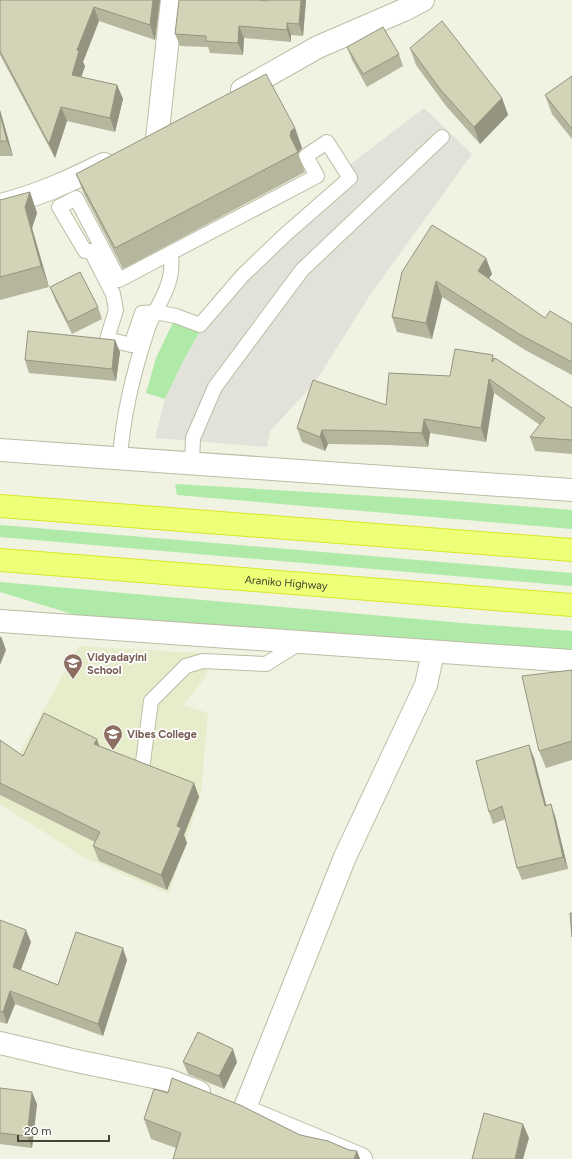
<svg xmlns="http://www.w3.org/2000/svg" width="572" height="1159" font-family="Figtree,sans-serif">
<rect width="100%" height="100%" fill="#f0f2e2"/>
<path fill="#e7edcb" d="M79 646 213 654 204 679 183 705 208 713 201 793 169 894 83 857 0 804V789Z"/>
<path fill="#afeaa8" d="M176 316 203 326 183 362 165 399 146 393 156 358Z
M175 484 441 500 572 510V529L177 495Z
M0 525 572 573V586L0 537Z
M0 582 474 624 572 631V651L82 617 0 592Z"/>
<path fill="#e2e2db" d="M424 108 472 154 370 295 314 384 270 431 267 447 155 438 165 399 183 362 203 327 200 325 350 178 344 169Z"/>
<g fill="none" stroke-linecap="round" stroke-linejoin="round">
<g stroke="#bbbea5" stroke-width="16">
<path id="service" d="M327 142 350 178 287 233 243 275 200 325 176 316 155 312 142 313 131 345 107 339 116 310 113 294 91 251H85L59 207 76 198 119 280 317 176 306 156Z
M120 458C123 414 134 370 148 328 155 309 169 291 171 271 172 265 171 259 171 253
M192 463 193 438 215 387 302 270 442 137
M143 762 151 701 186 666 203 661 266 664 301 642"/>
</g>
<g stroke="#bbbea5" stroke-width="24">
<path id="minor" d="M242 90 318 47 404 10 423 0
M157 139 172 0
M0 205C37 196 70 181 104 164
M0 450 572 490
M0 621 572 661
M0 1043 72 1060 168 1080 199 1092
M361 1159 244 1110 345 857 426 685 433 652"/>
</g>
<g stroke="#d9e629" stroke-width="24">
<g id="trunk">
<path d="M0 506 572 550"/>
<path id="s1" d="M0 560 572 605"/>
</g>
</g>
<use href="#service" stroke="#fff" stroke-width="14"/>
<use href="#minor" stroke="#fff" stroke-width="22"/>
<use href="#trunk" stroke="#eeff78" stroke-width="22"/>
</g>
<path fill="#b5b69d" d="M0 0H160L155 40 99 21 83 62 85 66 81 77 117 85 123 99 115 132 67 121 55 158 0 55Z
M306 0 303 36 291 35V42L244 38 243 55 210 53 208 47 180 46 175 34 270 1Z
M347 47 399 54 403 66 367 87 352 60Z
M410 48 502 98 508 115 480 144 446 106 416 65Z
M572 76V139L552 114 545 95Z
M0 110 13 156H0Z
M295 128 302 148 299 152 298 153 305 172 123 269 84 194 76 174Z
M30 192 37 213 32 228 49 287 0 300V200Z
M486 258 492 274 488 279 545 318 572 324V375L525 350 442 297 432 339 397 332 392 317 402 272Z
M50 287 98 307 102 319 72 334 55 300Z
M115 340 120 352 116 381 29 373 25 360Z
M494 358 572 408V454L535 451 530 437 540 425 494 393 486 442 430 433 428 447 388 445 328 444 325 451 302 442 297 428 386 405 450 376Z
M572 670V760L546 768 539 751Z
M0 740 23 756 99 746 194 783 199 797 184 835 187 843 167 890 99 861 93 846 95 842 0 795Z
M534 758 546 806 555 816 568 869 522 880 517 868 506 819 493 824 489 812Z
M0 920 31 942 21 970 58 985 127 960 103 1036 15 1004 7 1024 0 1022Z
M183 1062H237L224 1089 188 1074Z
M0 1088 37 1104 32 1148 0 1144Z
M144 1119 300 1135 349 1150 357 1151 360 1159H173L176 1148 151 1139Z"/>
<path fill="#949480" d="M153 0H160L155 40 150 25Z
M301 0H306L303 36 299 24Z
M94 7 99 21 83 62 85 66 77 90 72 75 77 50Z
M287 23 291 35V42L287 30Z
M239 26 244 38 243 55 238 43Z
M117 85 123 99 115 132 110 118Z
M502 98 508 115 480 144 474 127Z
M61 107 67 121 55 158 49 144Z
M0 110 13 156 7 141 0 114Z
M295 128 302 148 299 152 298 153 290 136 291 131Z
M30 192 37 213 32 228 49 287 41 266 25 207Z
M486 258 492 274 483 287 478 271Z
M436 281 442 297 432 339 426 323Z
M115 340 120 352 116 381 112 369Z
M489 379 494 393 486 442 481 428Z
M424 419 430 433 428 447 422 433Z
M322 430 328 444 325 451 320 437Z
M1 636 6 650 0 665V638Z
M97 739 102 754 94 744Z
M529 745 534 758 550 819 545 806Z
M194 783 199 797 184 835 187 843 167 890 161 875 177 826Z
M551 804 555 816 568 869 563 857Z
M26 930 31 942 17 980 13 967Z
M123 948 127 960 103 1036 98 1024Z
M10 991 15 1004 7 1024 3 1012Z
M233 1049 237 1062 224 1089 219 1076Z
M32 1092 37 1104 32 1148 27 1136Z
M523 1124 529 1138 523 1159H515Z
M357 1151 360 1159H354Z"/>
<path fill="#d3d4b7" stroke="#949480" d="M0 0H153L150 25 94 7 77 50 79 51 72 75 117 85 110 118 61 107 49 144 0 51Z
M179 0H257L270 1V0H301L299 24 287 23V30L239 26 238 43 206 41V36L175 34Z
M442 21 502 98 474 127 440 89 410 48Z
M383 27 399 54 363 74 347 47Z
M266 74 295 128 291 131 290 136 298 152 115 248 76 174Z
M572 76V129L545 95Z
M0 114 7 141H0Z
M30 192 25 207 41 266 0 277V200Z
M432 225 486 258 478 271 545 318 550 311 572 324V362L519 334 436 281 426 323 392 317 402 272Z
M80 272 98 307 68 322 50 287Z
M28 331 115 340 112 369 25 360Z
M455 349 493 355 492 362 495 358 572 408V440L530 437 545 418 489 379 481 428 424 419 422 433 383 431 322 430 320 437 297 428 313 380 386 405 389 373 450 376Z
M572 670V741L539 751 522 676Z
M44 713 97 739 94 744 194 783 177 826 181 828 161 875 93 846 100 832 0 783V740L23 756Z
M529 745 545 806 551 804 563 857 517 868 502 806 489 812 476 761Z
M570 913H572V937Z
M0 920 26 930 13 967 58 985 76 932 123 948 98 1024 10 991 3 1012 0 1011Z
M198 1032 233 1049 219 1076 183 1062Z
M172 1078 240 1105 300 1135 328 1141 349 1150 357 1151 354 1159H173L181 1133 144 1119 154 1089 168 1093Z
M0 1088 32 1092 27 1136 0 1133Z
M484 1113 523 1124 515 1159H472Z"/>
<defs>
<g id="school-pin" transform="scale(1)"><path d="M0 17L-7.5 6A9.5 9.5 0 1 1 7.5 6Z" fill="#8d6e63" stroke="#fff"/><path d="M0-5L7-2L0 1L-7-2ZM-4 1L0 2.5L4 1V4Q0 6-4 4Z" fill="#fff"/></g>
<g id="university-pin" transform="scale(1)"><path d="M0 17L-7.5 6A9.5 9.5 0 1 1 7.5 6Z" fill="#8d6e63" stroke="#fff"/><path d="M0-5L7-2L0 1L-7-2ZM-4 1L0 2.5L4 1V4Q0 6-4 4Z" fill="#fff"/></g>
</defs>
<g fill-rule="evenodd">
<use href="#school-pin" x="73" y="663"/>
<use href="#university-pin" x="113" y="734"/>
</g>
<g text-anchor="middle" stroke-width="3.5" stroke-linejoin="round" paint-order="stroke">
<g font-size="11" fill="#434433" stroke="#fff">
<text dy="4" stroke="none"><textPath href="#s1" startOffset="287">Araniko Highway</textPath></text>
</g>
<g font-size="11" font-weight="bold" fill="#785e54" stroke="#fff" text-anchor="start">
<text x="87" y="661">Vidyadayini<tspan x="87" dy="13">School</tspan></text>
<text x="127" y="738">Vibes College</text>
</g>
</g>
<path d="M18 1135v6h91v-6" fill="none" stroke="#434433" stroke-width="2"/>
<text x="24" y="1135" font-size="12" fill="#434433" stroke="#ffffff" stroke-width="3" paint-order="stroke">20 m</text>
</svg>
